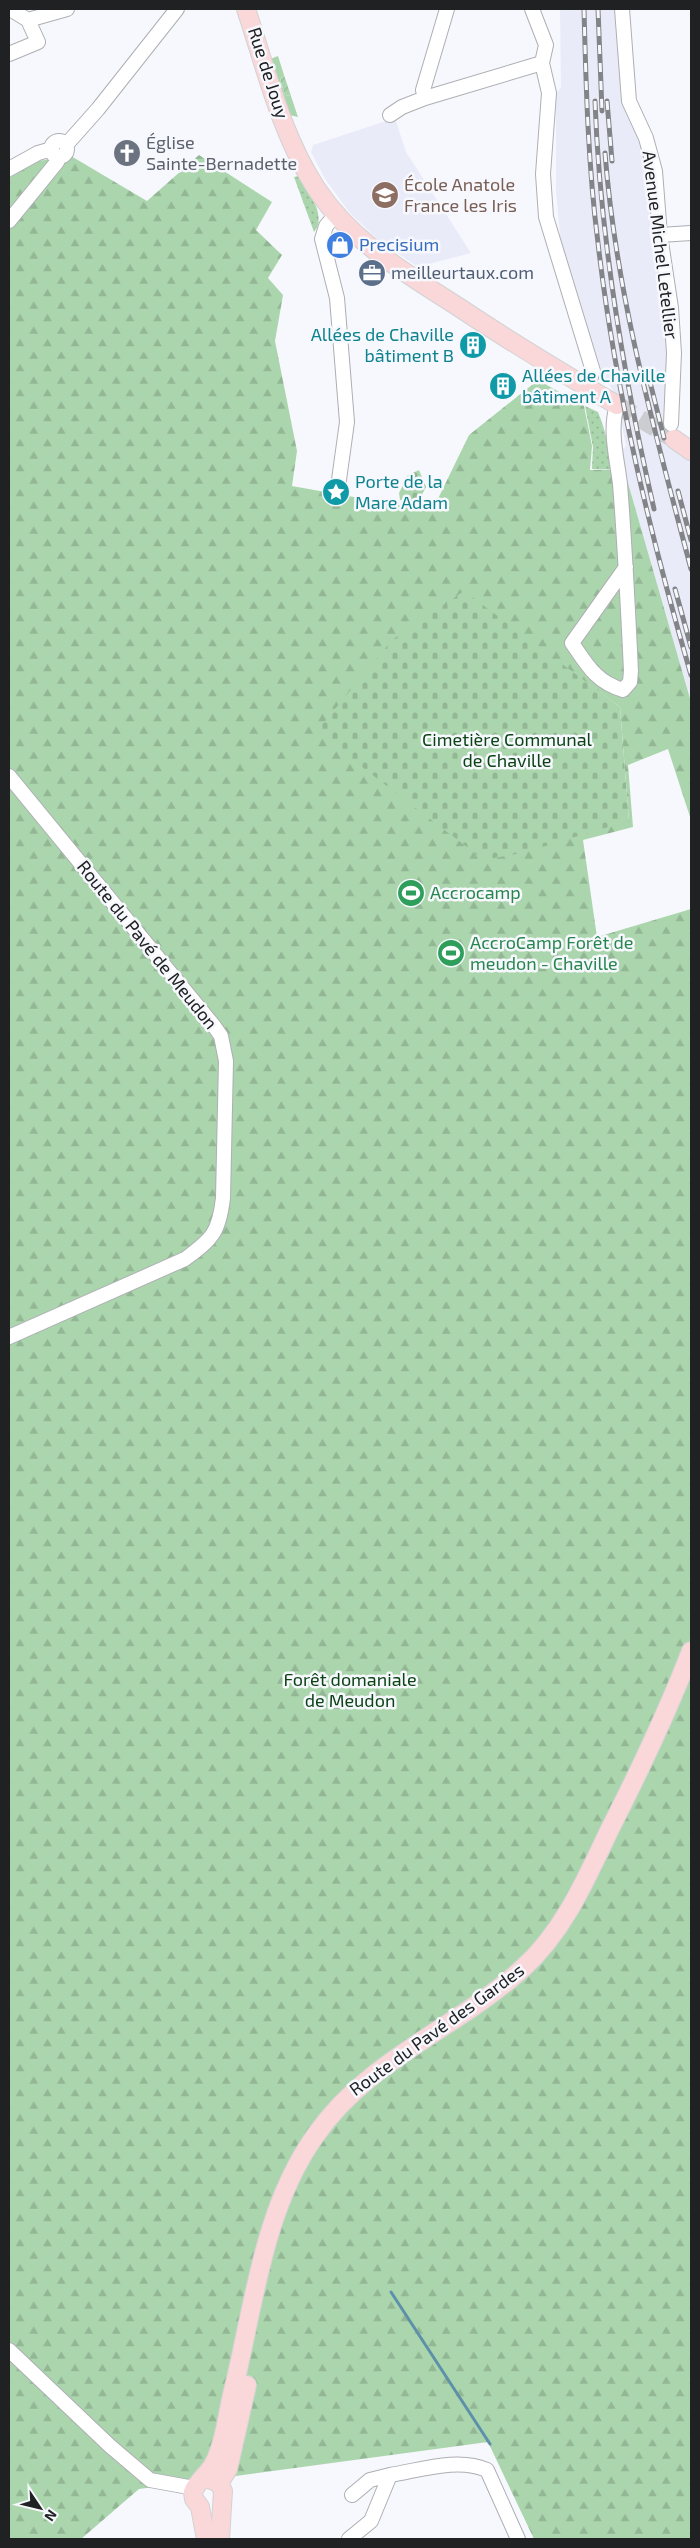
<svg xmlns="http://www.w3.org/2000/svg" width="700" height="2548" font-family="'Exo 2',sans-serif">
<defs>
<pattern id="forest-firs" width="22" height="20" patternUnits="userSpaceOnUse" patternTransform="scale(1.25)"><rect width="22" height="20" fill="#abd6ad"/><path d="M5 1l3.5 6h-7zM16 11l3.5 6h-7z" fill="#93b795"/></pattern>
<pattern id="cemetery-stones" width="16" height="16" patternUnits="userSpaceOnUse" patternTransform="scale(1.25)"><rect width="16" height="16" fill="#abd6ad"/><path d="M2 7V4a2 2 0 0 1 4 0v3zM10 15v-3a2 2 0 0 1 4 0v3z" fill="#93b795"/></pattern>
<pattern id="park-dots" width="8" height="8" patternUnits="userSpaceOnUse" patternTransform="scale(1.25)"><rect width="8" height="8" fill="#abd6ad"/><path d="M2 2h.1M6 6h.1" fill="none" stroke="#93b795" stroke-width="1.8" stroke-linecap="round"/></pattern>
<pattern id="garden-furrows" width="10" height="10" patternUnits="userSpaceOnUse" patternTransform="scale(1.25)"><rect width="10" height="10" fill="#abd6ad"/><path d="M-1 1l2-2M0 10L10 0M9 11l2-2" fill="none" stroke="#93b795"/></pattern>
</defs>
<rect width="100%" height="100%" fill="#f7f8fd"/>
<path fill="#e9ecf8" d="M560 9H618L624 104 646 156 653 192 654 223 649 230 651 240 657 243 670 352 668 419 673 446 691 457V702L624 469 620 452 626 446 616 395 603 375 561 245 556 192V94L561 87Z
M395 118 406 152 471 253 418 267 379 241 349 212 325 179 311 152 313 145Z"/>
<path fill="#abd6ad" d="M278 56 284 75 280 79 285 95 291 96 298 117 289 115 270 59Z"/>
<path fill="url(#forest-firs)" fill-rule="evenodd" d="M199 155 272 202 256 230 282 255 268 278 283 295 275 341 297 451 292 486 432 511 469 435 538 380 584 406 592 446 590 470 624 469 691 702V820L668 749 628 765 633 827 583 840 597 937 691 909V2539H534L488 2442 139 2489 81 2539H9V178L38 161 71 156 147 201ZM558 662 620 707 629 821Z"/>
<path fill="url(#cemetery-stones)" d="M419 470 426 487 417 504 400 500 399 493 408 475Z
M464 591 620 707 629 821 521 853 484 860 316 732 392 640Z"/>
<path fill="url(#park-dots)" d="M299 176C307 190 328 216 314 232L294 177Z
M585 406 598 412C605 429 610 449 611 469H592L593 447Z"/>
<path fill="url(#garden-furrows)" d="M284 75 291 96 285 95 280 79Z"/>
<g fill="none" stroke-linecap="round" stroke-linejoin="round">
<path stroke="#5e90aa" stroke-width="3" d="M391 2292 490 2444"/>
<path stroke="#cccdd1" stroke-width="18" stroke-dasharray="18 9" stroke-linecap="butt" d="M617 405 674 439"/>
<g stroke="#adafb3" stroke-width="16">
<path id="minor" d="M10 9 28 20
M532 9 546 45 542 63 549 93 543 174 546 217 593 371 587 388
M622 9 629 101 646 138 655 171 660 235 671 308 674 353 671 424
M28 20 67 9
M9 54 38 42 28 20
M425 98 423 90 447 9
M390 115 402 107 425 98 542 63
M51 149a8 8 0 1 1 16 0a8 8 0 1 1-16 0Z
M66 145 98 109 177 9
M9 169 38 153 52 149
M336 214 326 226 322 239 337 298 347 422 338 487
M9 221 57 162 59 156
M660 235 691 233
M617 405C609 431 617 458 620 484 625 546 628 608 631 671L630 682 623 690C596 682 587 665 572 643L626 567
M9 776 214 1026 221 1036 226 1061 223 1198C219 1233 212 1239 185 1259L9 1337
M9 2350 110 2446 150 2480 194 2488
M352 2495 370 2480 390 2475
M349 2539 371 2521 390 2475C421 2470 458 2457 487 2470L518 2539"/>
</g>
<g stroke="#d2d3d3" stroke-width="20">
<path id="major" d="M246 9C266 69 281 134 316 188 352 243 406 273 460 308 511 342 564 374 617 405
M674 439 691 451
M209 2479 219 2483 223 2491 220 2539
M219 2483 228 2469 247 2385
M206 2539 200 2507 194 2499 193 2492C198 2479 211 2473 216 2459 225 2440 227 2416 232 2395 254 2308 262 2211 315 2136 368 2059 456 2029 523 1968 564 1931 586 1879 609 1831 639 1772 667 1713 691 1651"/>
</g>
<use href="#minor" stroke="#fff" stroke-width="14"/>
<use href="#major" stroke="#fad7d9" stroke-width="18"/>
<g stroke="#838487" stroke-width="5">
<path id="rail" d="M584 9C586 87 588 165 598 243 615 390 650 534 691 675
M598 9 602 111
M595 101C600 239 623 374 654 509
M607 101 612 161
M605 153C616 296 655 432 691 569
M649 378 664 438
M678 491 691 540
M675 589 691 647"/>
</g>
<use href="#rail" stroke="#f7f8fd" stroke-width="3" stroke-dasharray="9" stroke-linecap="butt"/>
</g>
<defs>
<g id="church-disc" transform="scale(1.4375)"><circle r="9.5" fill="#6b7280" stroke="#f7f8fd"/><path d="M-1.2-6h2.4v3.5h3.3v2.4h-3.3V6h-2.4V-.1h-3.3v-2.4h3.3Z" fill="#fff"/></g>
<g id="school-disc" transform="scale(1.4375)"><circle r="9.5" fill="#8d6e63" stroke="#f7f8fd"/><path d="M0-5L7-2L0 1L-7-2ZM-4 1L0 2.5L4 1V4Q0 6-4 4Z" fill="#fff"/></g>
<g id="shop-disc" transform="scale(1.4375)"><circle r="9.5" fill="#3f7fe0" stroke="#f7f8fd"/><path d="M-5-2.5h2.3a2.7 3.5 0 0 1 5.4 0H5L5.5 6h-11ZM-1.5-2.5h3a1.5 2.3 0 0 0-3 0Z" fill="#fff"/></g>
<g id="office-disc" transform="scale(1.4375)"><circle r="9.5" fill="#5c6f8a" stroke="#f7f8fd"/><path d="M-6-3h4V-5.5h4V-3h4V5H-6ZM-1-4.5V-3h2v-1.5ZM-6 0V1H6V0Z" fill="#fff"/></g>
<g id="building-disc" transform="scale(1.4375)"><circle r="9.5" fill="#0f9aa8" stroke="#f7f8fd"/><path d="M-4-6H4V6H1V3H-1V6H-4ZM-2.5-4.3h1.7v1.8h-1.7ZM.8-4.3h1.7v1.8H.8ZM-2.5-1h1.7V.8h-1.7ZM.8-1h1.7V.8H.8Z" fill="#fff"/></g>
<g id="sight-disc" transform="scale(1.4375)"><circle r="9.5" fill="#0f9aa8" stroke="#f7f8fd"/><path d="M0-6L1.8-2.2L6-1.7L2.9 1.2L3.7 5.4L0 3.3L-3.7 5.4L-2.9 1.2L-6-1.7L-1.8-2.2Z" fill="#fff"/></g>
<g id="stadium-disc" transform="scale(1.4375)"><circle r="9.5" fill="#2e9e5b" stroke="#f7f8fd"/><path d="M0-5a6.5 5 0 1 0 0 10a6.5 5 0 1 0 0-10ZM-3.5-1.8h7v3.6h-7Z" fill="#fff"/></g>
</defs>
<g fill-rule="evenodd">
<use href="#church-disc" x="127" y="153"/>
<use href="#school-disc" x="385" y="195"/>
<use href="#shop-disc" x="340" y="245"/>
<use href="#office-disc" x="372" y="273"/>
<use href="#building-disc" x="473" y="345"/>
<use href="#building-disc" x="503" y="386"/>
<use href="#sight-disc" x="336" y="492"/>
<use href="#stadium-disc" x="411" y="893"/>
<use href="#stadium-disc" x="451" y="953"/>
</g>
<g text-anchor="middle" stroke-width="5" stroke-linejoin="round" paint-order="stroke">
<g font-size="18" fill="#202122" stroke="#f7f8fd">
<text transform="translate(268 73) rotate(72)" y="6">Rue de Jouy</text>
<text transform="translate(660 245) rotate(83)" y="6">Avenue Michel Letellier</text>
<text transform="translate(147 945) rotate(51)" y="6">Route du Pavé de Meudon</text>
<text transform="translate(437 2030) rotate(-36)" y="6">Route du Pavé des Gardes</text>
</g>
<g font-size="18" fill="#5b616d" stroke="#f7f8fd" text-anchor="start">
<text x="146" y="149">Église<tspan x="146" dy="21">Sainte-Bernadette</tspan></text>
</g>
<g font-size="18" fill="#785e54" stroke="#f7f8fd" text-anchor="start">
<text x="404" y="191">École Anatole<tspan x="404" dy="21">France les Iris</tspan></text>
</g>
<g font-size="18" fill="#366cbe" stroke="#f7f8fd" text-anchor="start">
<text x="359" y="251">Precisium</text>
</g>
<g font-size="18" fill="#4e5e75" stroke="#f7f8fd" text-anchor="start">
<text x="391" y="279">meilleurtaux.com</text>
</g>
<g font-size="18" fill="#0d838f" stroke="#f7f8fd" text-anchor="start">
<text x="454" y="341" text-anchor="end">Allées de Chaville<tspan x="454" dy="21">bâtiment B</tspan></text>
<text x="522" y="382">Allées de Chaville<tspan x="522" dy="21">bâtiment A</tspan></text>
<text x="355" y="488">Porte de la<tspan x="355" dy="21">Mare Adam</tspan></text>
</g>
<g font-size="18" fill="#0a4314" stroke="#f7f8fd">
<text x="507" y="746">Cimetière Communal<tspan x="507" dy="21">de Chaville</tspan></text>
<text x="350" y="1686">Forêt domaniale<tspan x="350" dy="21">de Meudon</tspan></text>
</g>
<g font-size="18" fill="#27864d" stroke="#f7f8fd" text-anchor="start">
<text x="430" y="899">Accrocamp</text>
<text x="470" y="949">AccroCamp Forêt de<tspan x="470" dy="21">meudon - Chaville</tspan></text>
</g>
</g>
<rect width="700" height="2548" fill="none" stroke="#202122" stroke-width="20"/>
<g transform="translate(40 2508) rotate(125)" stroke="#f7f8fd" stroke-width="4" paint-order="stroke">
<path d="M0-4L9 19L0 12L-9 19Z" fill="#202122"/>
<text y="-8" font-size="14" font-weight="bold" text-anchor="middle" fill="#202122">N</text>
</g>
</svg>
